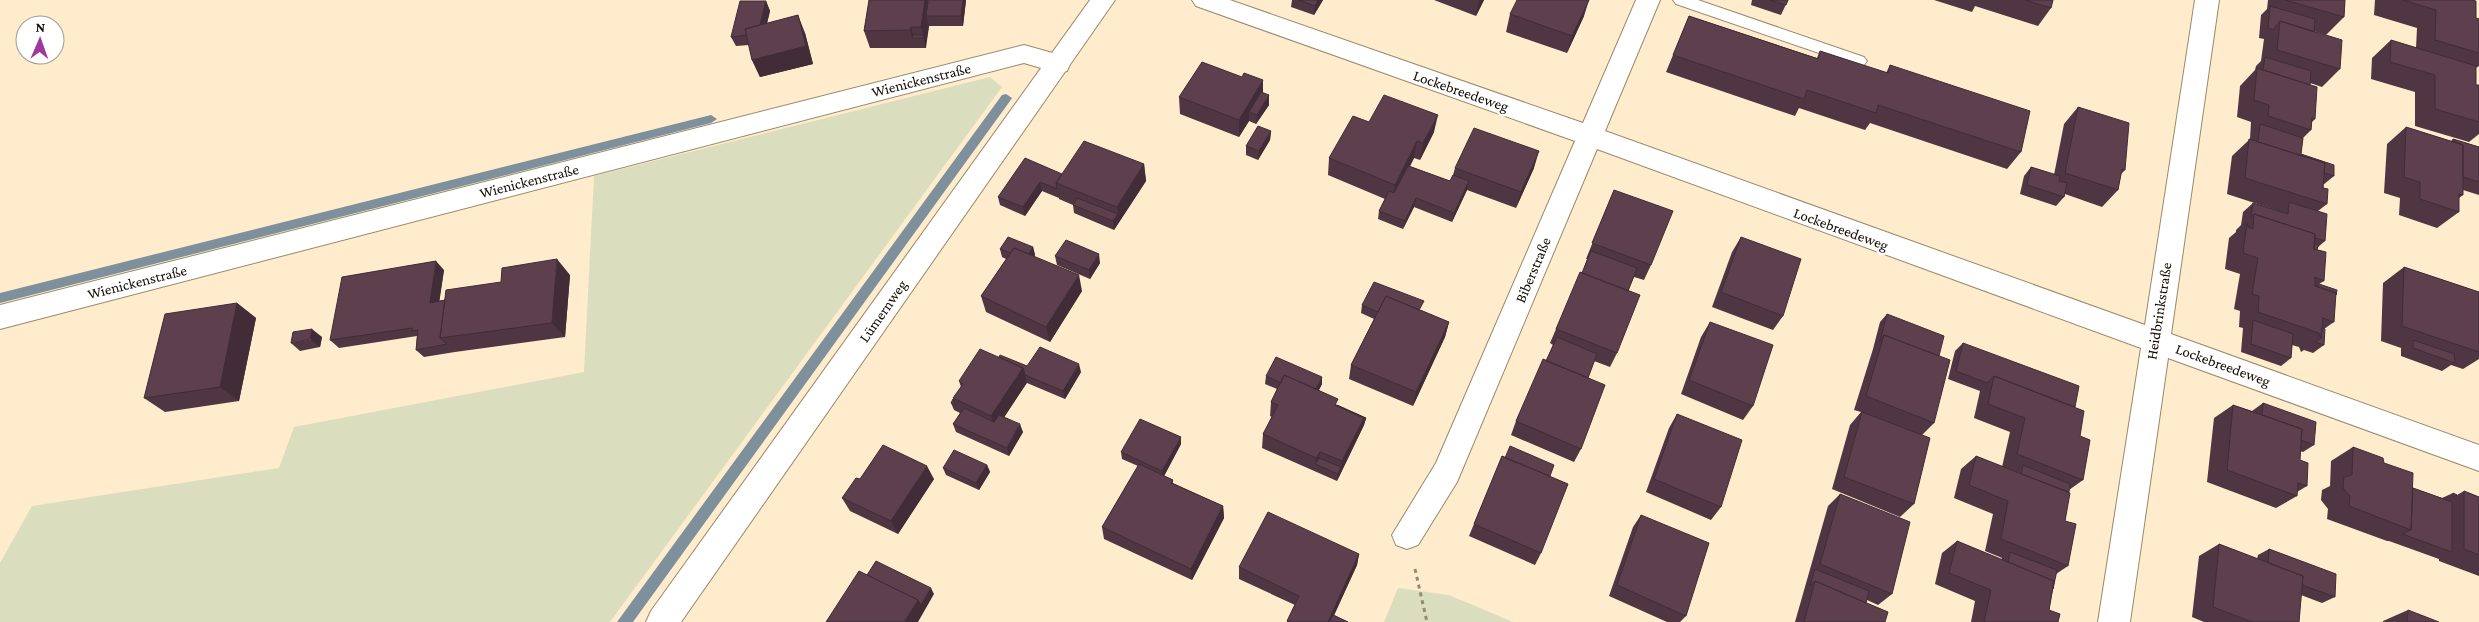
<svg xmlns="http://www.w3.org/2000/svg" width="2479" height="622" font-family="'Crimson Pro',serif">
<rect width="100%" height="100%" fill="#feeccc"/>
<path fill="#dadebe" d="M990 77 1002 87 610 622H0V563L32 506 279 468 294 427 584 372 594 176Z
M1398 588 1449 595 1513 622H1384Z"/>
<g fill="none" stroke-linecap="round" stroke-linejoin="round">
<path fill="#7d909c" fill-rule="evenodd" d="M1006 94 1012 98 1010 101 633 622H617L1002 95Z
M711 115 717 119 711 123 0 303V293Z"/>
<g stroke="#99896b" stroke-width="2">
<path id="service" d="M1673 0H1698L1864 57 1867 61 1864 65H1854L1676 4Z"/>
</g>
<g stroke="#99896b" stroke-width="2">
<path id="minor" d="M1192 0H1230L1583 123 1636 0H1660L1605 131 2145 325 2195 0H2219L2171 334 2479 445V471L2168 358 2130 622H2098L2141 348 1597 149 1457 482 1418 545 1407 549 1396 545 1392 535 1436 463 1575 141 1196 6Z
M1024 45 1067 57 1070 64 1067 71 1058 73 1024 63 0 329V305Z"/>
</g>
<g stroke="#99896b" stroke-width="2">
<path id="tertiary" d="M1090 0H1115L681 622H646L651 611Z"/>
</g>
<path stroke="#978a75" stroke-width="3" stroke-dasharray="4 4" stroke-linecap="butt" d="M1415 569 1427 622"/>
<use href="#service" fill="#fff" fill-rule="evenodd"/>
<use href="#minor" fill="#fff" fill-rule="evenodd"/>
<use href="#tertiary" fill="#fff" fill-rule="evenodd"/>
</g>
<path fill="#503643" d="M869 0H966L963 26H929L926 48H870L864 31Z
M1292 0H1323L1314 15 1291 7Z
M1434 0H1484L1476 16Z
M1752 0H1788L1781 15 1751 5Z
M1934 0H2053L2051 8 2038 26 1975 6 1972 12Z
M2268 0H2345L2344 17 2326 35 2314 31 2340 69 2322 87 2310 83 2315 119 2312 122 2311 130 2303 138 2301 154 2334 176 2323 185 2327 204 2318 211 2325 241 2317 248V250L2324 281 2319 284 2334 322 2324 329V345L2313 353 2304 350 2301 352 2299 347 2292 345 2291 358 2281 366 2241 352 2243 328 2239 327 2240 311 2234 309 2240 274 2225 269 2229 238 2236 232V230L2241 225 2243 212 2253 203 2279 211 2227 194 2232 156 2250 139 2251 122 2237 117 2240 86 2255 70 2256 66 2261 61 2264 39 2259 38 2261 15 2267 9Z
M2375 0H2473L2476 18 2479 19V66L2476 68V85H2479V134L2469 142 2415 126V92L2371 79 2372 58 2391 40 2416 48 2417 28 2374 15Z
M766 1 770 11 767 23 805 33 813 64 760 77 752 60 749 45 736 46 731 37Z
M1510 14 1584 16 1567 53 1506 32Z
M1689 16 1817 58 1820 51 1886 73 1890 65 2021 152 2007 169 1870 123 1865 130 1799 108 1795 116 1666 72Z
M1242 77 1263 80V93L1269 105 1256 124 1249 121 1239 137 1180 114 1179 97Z
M2078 107 2125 170 2121 174 2118 190 2102 207 2065 194 2064 197 2056 206 2020 194 2024 176 2031 167 2054 175 2064 124Z
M1369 122 1434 132 1420 160 1414 158 1410 166 1450 181 1453 175 1455 168H1534L1516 208 1467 190 1452 222 1414 207 1403 229 1378 219 1379 211 1385 199 1328 175 1329 158Z
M2406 127 2451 141 2453 139 2479 147V195L2463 190V195L2459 198V212L2437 228 2399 215 2400 198 2384 193 2387 144Z
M1271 131 1270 140 1258 160 1246 155V146Z
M1144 164 1146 181 1114 230 1074 213 1073 205 1059 199V198L1042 191 1025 216 1000 205 998 197 1062 174Z
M1614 190 1651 265 1644 280 1634 277 1628 291 1617 353 1610 367 1594 361 1588 378 1581 449 1574 462 1511 435 1516 421 1546 361 1553 345 1550 343 1556 329 1582 273 1587 259H1586Z
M1741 237 1783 316 1773 330 1712 307 1732 252Z
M1033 247 1035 255 1034 257 1082 291 1050 342 986 312 981 296 1006 259 1002 257 1000 249Z
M1055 256 1100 263 1090 279 1057 265Z
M2404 267 2479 292V359L2463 369 2451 365 2442 371 2401 356V348L2381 341 2383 283Z
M444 270 439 301 570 275 565 337 455 352 424 357 416 350 417 336 339 348 330 340Z
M237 303 256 318 239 401 165 412 144 398Z
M1362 305 1421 310 1449 322 1445 337 1413 406 1349 379 1351 365 1374 319 1361 313Z
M1887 314 1939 356 1934 423 1922 435 1914 504 1900 517 1832 489 1850 425 1861 412 1854 410 1873 349 1880 322Z
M1710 322 1753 406 1743 420 1681 394 1701 337Z
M322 337 320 347 300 351 291 343Z
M1963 343 2075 407 2080 436 2083 480 2069 490 2065 521 2068 566 2056 574 2049 610 2058 622H1971L1975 601 1935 584 1942 553 1957 541 2001 560 2002 558 1985 551 1993 514 1954 498 1961 469 1976 456 2002 467 2010 432 1974 418 1980 391 1948 379 1955 351Z
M999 357 1027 366 1081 372 1065 399 1027 383 1004 417 1023 432 1009 456 956 432 953 424 960 413 954 410 951 403 961 387 959 381Z
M1266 376 1322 384 1319 390 1337 405 1366 418 1364 425 1337 481 1262 448 1263 434 1272 417 1270 416 1271 402 1277 389 1265 384Z
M2263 403 2314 445 2303 452 2300 451V460L2307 486 2297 492V496L2276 508 2207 482 2214 418 2233 405 2252 411Z
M1677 414 1721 507 1711 520 1646 492 1669 428Z
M1181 444 1164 476 1173 480V483L1223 506 1224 518 1192 580 1104 539 1102 527 1138 466 1122 459 1121 452Z
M2353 447 2384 463 2413 488 2442 498 2453 493 2457 495 2464 491 2479 497V576L2439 561V559L2389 541H2387L2327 519 2328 509 2321 500 2322 490 2330 486 2331 461Z
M1502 456 1550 476 1541 553 1535 565 1469 536Z
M987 465 990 472 979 490 946 475 943 468Z
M860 479H934L898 534 850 511 842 498Z
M1840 494 1892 594 1878 605 1867 600 1866 603 1885 622H1795L1828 506Z
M1641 515 1686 616 1680 622H1667L1609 596 1633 527Z
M2219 544 2257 559 2258 555 2269 549 2335 597 2322 603 2301 595 2299 622H2204L2192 617 2199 556Z
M1359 554 1357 565 1334 615 1348 622H1287L1295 605 1239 579V567Z
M2408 610 2407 622H2383V621Z"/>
<path fill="#412c37" d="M925 0H927L930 16H926L929 26 926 44 921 27Z
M963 0H966L963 26 961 16Z
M1318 0H1323L1314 15 1315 6Z
M1479 0H1484L1476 16Z
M1589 0 1584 16 1567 53 1572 36Z
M766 1 770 11 762 44 758 34Z
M798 15 805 33 813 64 760 77 752 60Z
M911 27 914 38H912L910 30Z
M923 35 926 44V48L923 38Z
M1263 80V97L1249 112V121L1239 137V120Z
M1269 95V105L1256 124 1257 115Z
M1438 115 1434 132 1420 160 1423 143Z
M1271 131 1270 140 1258 160 1259 151Z
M1417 141 1414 158 1392 202 1395 185Z
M1539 151 1534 168 1516 208 1521 192Z
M1144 164 1146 181 1114 230 1113 221 1118 214 1117 207Z
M1469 181 1467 190 1452 222 1454 213Z
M1040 182 1042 191 1025 216 1023 207Z
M1416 198 1414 207 1403 229 1405 221Z
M1033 247 1035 255 1027 268 1025 259Z
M1099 254 1100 263 1090 279 1089 270Z
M557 259 570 275 565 337 552 323Z
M436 261 444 270 438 311 430 303Z
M1079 275 1082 291 1050 342 1046 327Z
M237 303 256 318 239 401 220 387Z
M1449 322 1445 337 1413 406 1416 392Z
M312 329 322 337 320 347 310 339Z
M1079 364 1081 372 1065 399 1063 391Z
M1023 368 1027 382 996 430 991 416Z
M1322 377V384L1312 402 1313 395Z
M1364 418H1366L1364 425 1337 481 1338 474 1341 467 1342 461Z
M1020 424 1023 432 1009 456 1007 448Z
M1181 437V444L1163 478 1162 471Z
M1320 452 1318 465 1315 464 1316 458Z
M987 465 990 472 979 490 976 483Z
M927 466 934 479 898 534 891 521Z
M1223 506 1224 518 1192 580 1191 569Z
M1359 554 1357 565 1331 622H1328Z
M931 588 934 594 918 622H904L918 600Z"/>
<path fill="#5d3f4e" stroke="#412c37" d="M869 0H925L921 27H911L910 30 864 31Z
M927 0H963L961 16H926L928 2Z
M1299 0H1318L1315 6Z
M1517 0H1589L1572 36 1510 14Z
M1770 0H1788L1786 5Z
M2025 0H2053L2051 8Z
M2285 0H2345L2344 17Z
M2403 0H2472L2476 1V18L2479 19V53L2435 40 2436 10Z
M740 1H766L760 25 745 29 747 35 731 37Z
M2270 6 2315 19 2314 32 2280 21 2273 30 2268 28Z
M798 15 806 46 752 60 745 29Z
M1689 16 1818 59 1820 51 1888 73 1890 65 2030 111 2021 152 1878 105 1876 113 1807 90 1804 99 1673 55Z
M2280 21 2342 40 2340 69 2277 50Z
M913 35H923V38H912Z
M2391 40 2476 66V85H2479V122L2435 109V75L2390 62Z
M2265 57 2311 71 2310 85 2263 70Z
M1202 62 1242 77 1244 73 1263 80 1239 120 1179 97Z
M2257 68 2317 87 2315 119 2312 118 2311 130 2268 116 2269 105 2254 100Z
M1261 92 1269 95 1257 115 1249 112Z
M1384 95 1438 115 1423 143 1417 141 1395 185 1329 158 1353 116 1369 122Z
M2078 107 2129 123 2125 170 2122 169 2118 190 2065 173Z
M2260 124 2303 138 2301 154 2334 165V176L2324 173 2325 163 2258 142Z
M1258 126 1271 131 1259 151 1246 146Z
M2406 127 2463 145V195L2459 194V212L2420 199V182L2404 177Z
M1474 128 1539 151 1521 192 1455 168Z
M2249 139 2325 163 2323 188 2328 189 2327 204 2245 178Z
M2453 139 2479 147V182L2463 177V145L2453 141Z
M1084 141 1144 164 1117 207 1056 183Z
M1025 158 1062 174 1056 183 1057 189 1040 182 1023 207 998 197Z
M1408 166 1450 181 1453 175 1469 181 1454 213 1416 198 1405 221 1379 211 1389 191 1394 193Z
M2031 167 2060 176 2059 181 2067 183 2064 197 2027 185Z
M1614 190 1673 211 1651 265 1592 243Z
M1077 198 1118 214 1113 221 1073 205Z
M2289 202 2327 214 2325 241 2315 238V234L2254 214 2251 217 2253 203 2288 214Z
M2254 214 2315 234 2314 249 2326 252 2324 281 2315 277V286L2336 293 2334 322 2323 318 2321 338 2319 333 2258 312 2259 296 2252 294 2258 258 2243 253 2247 223 2248 227 2253 229Z
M1008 237 1033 247 1029 254 1014 248 1010 253 1000 249Z
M1741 237 1801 259 1783 316 1721 292Z
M1066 240 1099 254 1089 270 1055 256Z
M2314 243 2318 245 2317 250 2314 249Z
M1014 248 1079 275 1046 327 981 296Z
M1591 251 1637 268 1628 291 1582 273Z
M557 259 552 323 440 338 446 290 501 282 502 268Z
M436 261 430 303 445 300 440 338 447 344 416 350 418 330 412 331V328L330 340 342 277Z
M2404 267 2479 292V352L2402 326Z
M1580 272 1640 295 1617 353 1556 329Z
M1374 282 1424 301 1419 310 1386 296 1378 312 1362 305Z
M2319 284 2337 290 2336 295V293L2316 286Z
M1386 296 1449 322 1416 392 1351 365Z
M237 303 220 387 144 398 165 314Z
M1887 314 1944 336 1939 356 1884 335 1880 341Z
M2253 320 2293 334 2291 358 2251 344Z
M1710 322 1773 345 1753 406 1689 380Z
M2322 328 2325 329 2324 345 2315 342 2321 338Z
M312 329 310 339 291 343 293 332Z
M1884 335 1950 360 1934 423 1866 396Z
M1557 337 1597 354 1588 378 1546 361Z
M2413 340 2454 354 2455 363 2413 348Z
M1963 343 2079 386 2075 407 1994 376 1987 383 1956 371Z
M1040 347 1079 364 1063 391 1025 375 1023 368 999 357 1000 355 1027 366Z
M980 349 1023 368 991 416 953 398 963 384 959 381Z
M1276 357 1322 377 1316 389 1284 375 1281 383 1266 376Z
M1543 359 1605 385 1581 449 1516 421Z
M1284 375 1338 399 1335 405 1364 418 1342 461 1320 452 1316 458 1263 434 1278 405 1271 402Z
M1994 376 2084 411 2080 436 2090 440 2083 480 2017 454 2025 418 1988 404Z
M953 399 956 405 951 403Z
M2263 403 2316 422 2314 445 2301 440 2302 429 2262 415Z
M1337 405 1366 418 1363 424 1364 418 1337 406Z
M2233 405 2302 429 2300 460 2308 463 2307 486 2298 483 2297 496 2227 470Z
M964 408 994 422 999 415 1020 424 1007 448 953 424Z
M1862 412 1930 438 1914 504 1844 477Z
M1677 414 1742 440 1721 507 1654 479Z
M1140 419 1181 437 1162 471 1121 452Z
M883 445 927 466 891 521 842 498 856 478 860 479Z
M1510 446 1554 465 1550 476 1505 458Z
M2353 447 2383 458 2384 463 2413 473 2411 530 2349 506 2350 496 2343 488 2344 477 2352 475Z
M954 450 987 465 976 483 943 468Z
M1502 456 1568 484 1541 553 1474 524Z
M1976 456 2070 493 2065 521 2076 524 2068 566 2001 539 2008 501 1969 485Z
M1319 458 1341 467 1338 474 1315 464Z
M1139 464 1173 480 1171 483 1223 506 1191 569 1102 527Z
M2023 465 2070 484 2069 492 2021 474Z
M2413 488 2452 502V552L2402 534 2411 530Z
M2464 491 2479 497V555L2464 549Z
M2453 493 2457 495 2453 497Z
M1840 494 1910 522 1892 594 1820 564Z
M1268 512 1359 554 1328 622H1290L1287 621 1299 596 1239 567Z
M1641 515 1709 543 1686 616 1617 585Z
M1957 541 2054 581 2049 610 2060 614 2058 622H1984L1991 590 1949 573Z
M2219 544 2303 576 2299 622H2252L2213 607Z
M2269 549 2336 574 2335 597 2302 585 2303 576 2268 563Z
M2010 552 2057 570 2053 589 2054 581 2008 562Z
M876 561 931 588 921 605 918 600 867 575Z
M1815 569 1869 591 1866 603 1815 581 1810 586Z
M859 571 918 600 904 622H826Z
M1815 581 1888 612 1885 622H1804Z
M2408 610 2439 622H2407Z
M1333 615 1348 622H1329Z"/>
<g text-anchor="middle" stroke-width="5" stroke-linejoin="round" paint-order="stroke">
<g font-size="15" fill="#110b03" stroke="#fff">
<text transform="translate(921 80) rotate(-14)" y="5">Wienickenstraße</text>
<text transform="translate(1461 91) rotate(19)" y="5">Lockebreedeweg</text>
<text transform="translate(529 181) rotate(-14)" y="5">Wienickenstraße</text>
<text transform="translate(1841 229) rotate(20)" y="5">Lockebreedeweg</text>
<text transform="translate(1533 270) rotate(-67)" y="5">Biberstraße</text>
<text transform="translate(137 282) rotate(-14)" y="5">Wienickenstraße</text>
<text transform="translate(883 311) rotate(-55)" y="5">Lümernweg</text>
<text transform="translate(2159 311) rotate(-81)" y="5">Heidbrinkstraße</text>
<text transform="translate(2223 365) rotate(20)" y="5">Lockebreedeweg</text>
</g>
</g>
<g transform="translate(40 40) rotate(2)"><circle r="24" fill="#ffffff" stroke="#a09d9a"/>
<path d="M0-4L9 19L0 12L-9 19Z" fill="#9f389c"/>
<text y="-8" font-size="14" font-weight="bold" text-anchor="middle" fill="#110b03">N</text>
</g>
</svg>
